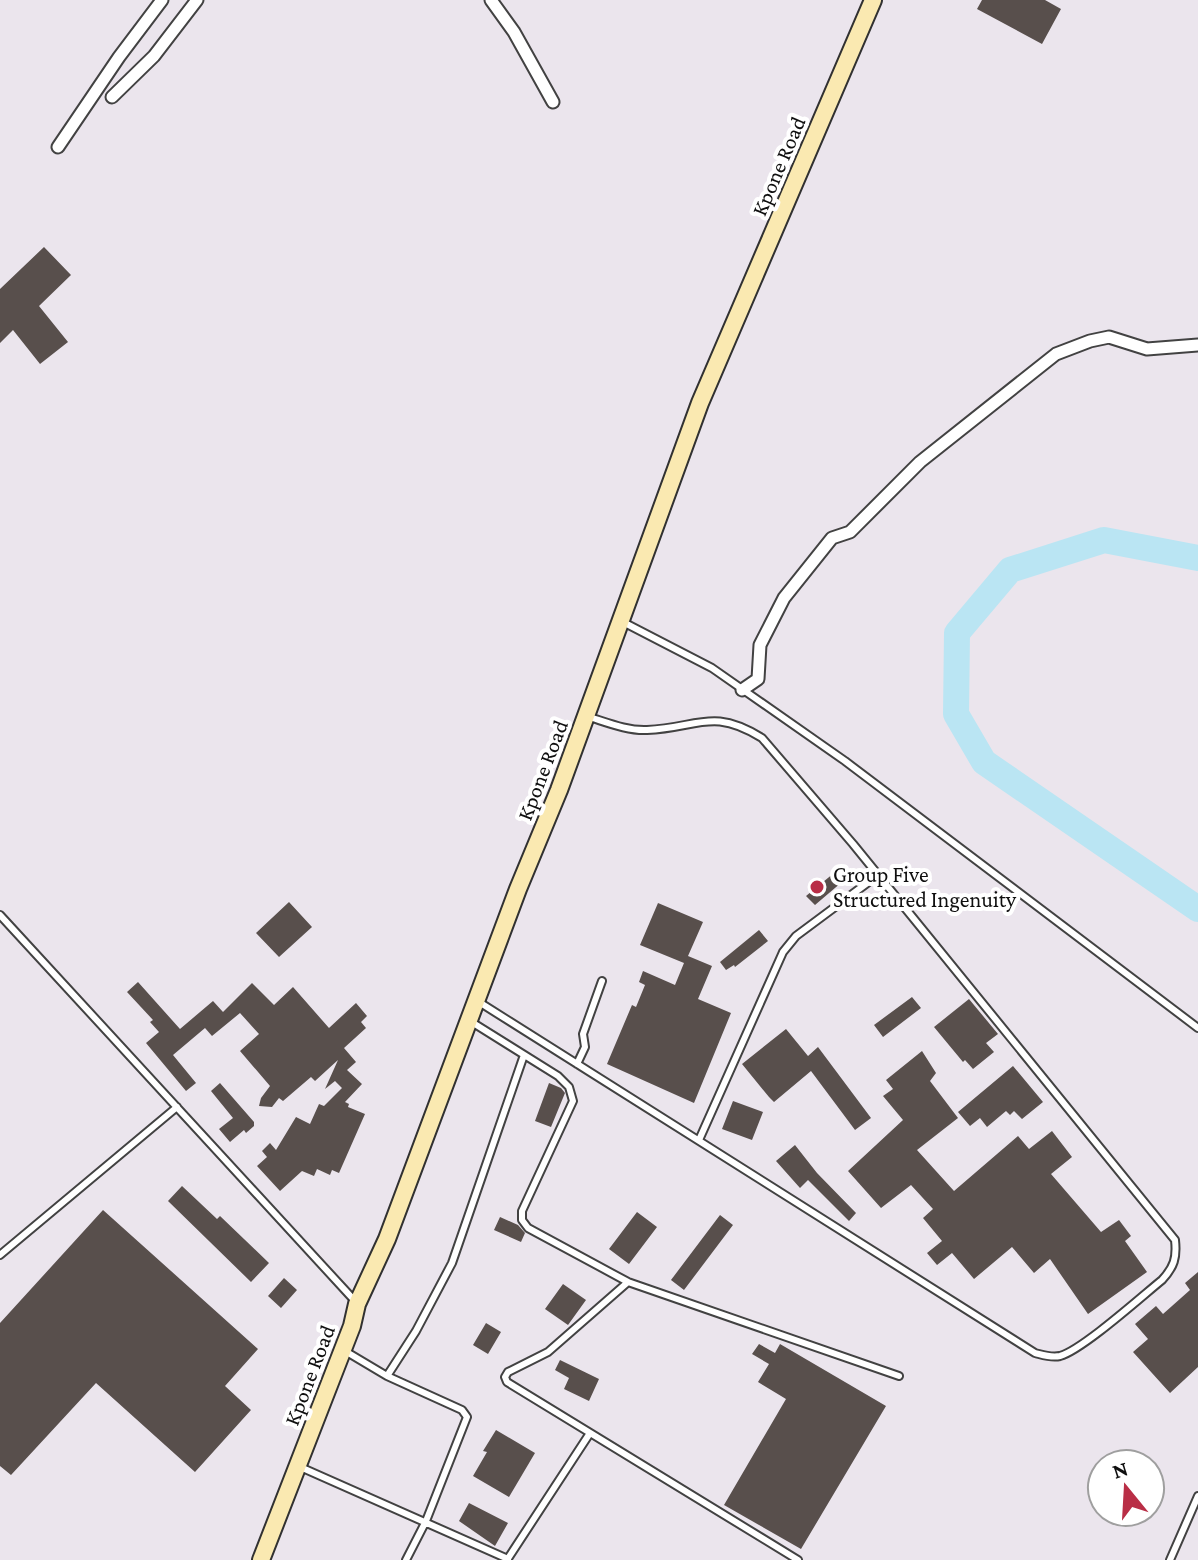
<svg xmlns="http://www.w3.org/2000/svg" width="1198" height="1560" font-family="'Crimson Pro',serif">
<rect width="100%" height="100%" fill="#fefaf2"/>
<path fill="#ebe5ed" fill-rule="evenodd" d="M0 0H1198V1560H0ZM1102 1464H1150V1512H1102Z"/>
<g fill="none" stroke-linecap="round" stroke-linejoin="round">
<path stroke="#bae5f3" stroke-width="26" d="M1198 558 1104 540 1010 570 957 633 956 714 984 762 1198 909"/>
</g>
<path fill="#584f4c" d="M982 0H1045L1061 9 1042 44 977 9Z
M44 247 71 275 39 306 68 342 40 364 13 330 0 343V289Z
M834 873 842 882 815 905 806 896Z
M289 902 312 927 279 957 256 933Z
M658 903 703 922 688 956 712 966 698 999 731 1013 694 1103 607 1064 632 1005 636 1007 645 985 639 982 643 971 675 985 684 963 640 945Z
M759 930 768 941 735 967 734 965 726 970 720 962Z
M138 982 180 1029 213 1001 223 1012 252 983 274 1005 293 987 329 1028 356 1003 367 1016 361 1022 366 1028 344 1048 356 1062 347 1070 362 1084 345 1102 349 1104 348 1107 365 1114 339 1173 332 1170 330 1175 317 1169 314 1176 302 1171 280 1191 257 1166 267 1157 262 1151 270 1143 276 1150 296 1117 310 1124 319 1104 324 1106 342 1088 335 1081 325 1089 338 1060 315 1081 311 1077 283 1101 279 1098 272 1107 259 1106 261 1098 270 1086 240 1051 259 1034 240 1013 212 1036 205 1028 173 1055 196 1083 186 1091 146 1043 159 1032 150 1022 153 1020 127 992Z
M912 997 921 1008 883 1037 874 1025Z
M969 999 998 1034 986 1043 994 1052 973 1069 965 1060 963 1062 934 1027Z
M786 1029 808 1056 818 1047 871 1118 855 1130 811 1071 774 1102 769 1097 742 1064Z
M922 1051 936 1073 930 1081 958 1118 917 1150 954 1191 1018 1136 1029 1149 1052 1131 1072 1157 1051 1174 1101 1232 1119 1220 1131 1236 1125 1241 1147 1272 1088 1314 1050 1259 1034 1273 1012 1247 974 1279 952 1253 937 1265 927 1253 942 1241 923 1218 933 1209 911 1185 881 1208 848 1171 903 1120 883 1096 893 1089 886 1080Z
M1013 1066 1043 1102 1022 1119 1014 1111 1010 1115 1006 1111 987 1127 980 1118 970 1126 958 1112Z
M220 1083 254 1122V1126L246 1133 244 1130 230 1142 219 1129 233 1118 211 1091Z
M549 1083 561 1088 565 1093 551 1127 535 1121Z
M733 1101 763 1112 752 1140 722 1129Z
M795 1145 817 1173 856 1213 849 1221 808 1180 800 1188 776 1161Z
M182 1186 217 1219 220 1216 269 1263 251 1282 168 1201Z
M103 1210 258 1349 225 1386 251 1410 195 1472 96 1383 11 1475 0 1466V1323Z
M637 1212 657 1227 629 1264 609 1249Z
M720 1215 733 1225 684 1290 671 1280Z
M500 1217 518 1225 525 1233 521 1242 494 1230Z
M1198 1272V1367L1170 1393 1133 1352 1148 1339 1135 1324 1156 1306 1163 1314 1190 1290 1185 1283Z
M284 1278 297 1290 281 1308 268 1296Z
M563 1284 586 1300 568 1325 545 1309Z
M486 1323 501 1332 488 1354 473 1345Z
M759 1344 775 1353 780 1344 886 1406 801 1549 724 1505 786 1399 758 1382 769 1364 752 1354Z
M560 1360 599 1379 589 1401 564 1389 569 1378 555 1370Z
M496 1430 535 1453 509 1497 473 1476 487 1452 483 1451Z
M469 1503 508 1523 495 1546 459 1521Z"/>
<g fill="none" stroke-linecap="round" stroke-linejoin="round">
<g stroke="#424242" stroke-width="10">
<path id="lane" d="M621 621 712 668 845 761 1198 1028
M0 915 355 1301
M479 1002 1035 1353C1043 1355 1051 1358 1060 1356 1082 1350 1141 1297 1162 1280 1174 1267 1177 1258 1175 1240L853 844 762 738C712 707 698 728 647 730 627 731 606 722 586 716
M470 1021 558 1076 569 1087 573 1101 522 1211V1220L528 1228 628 1282 899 1376
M577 1064 585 1047 583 1034 602 981
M699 1140 783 952 796 936 878 875
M0 1255 177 1107
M628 1282 548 1352 508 1372 505 1377 507 1382 798 1560
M345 1351 387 1376 462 1410 467 1417 426 1521 406 1560
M387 1376 416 1331 452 1263 524 1055
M298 1466 508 1559
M507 1560 590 1433
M1170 1560 1198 1496"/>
</g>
<g stroke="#424242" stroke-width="15">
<path id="street" d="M491 0 514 32 553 102
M112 97 154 56 197 0
M58 147 119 57 162 0
M742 690 758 679 760 645 784 598 832 538 850 532 920 462 1056 354 1090 341 1109 337 1147 349 1198 345"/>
</g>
<g stroke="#313131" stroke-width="20">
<path id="secondary" d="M261 1560 352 1326 357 1304 387 1239 518 889 559 790 700 403 873 0"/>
</g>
<use href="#lane" stroke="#fff" stroke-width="6"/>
<use href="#street" stroke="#fff" stroke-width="11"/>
<use href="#secondary" stroke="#fae9b1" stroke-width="16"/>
</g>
<circle fill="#b92e46" stroke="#fff" stroke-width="3" cx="817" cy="887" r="8"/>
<g text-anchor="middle" stroke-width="8" stroke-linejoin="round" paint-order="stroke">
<g font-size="22" fill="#0f0f0f" stroke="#fff">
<text transform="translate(778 166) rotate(-67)" y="8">Kpone Road</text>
<text transform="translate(542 770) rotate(-69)" y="8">Kpone Road</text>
<text transform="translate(309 1375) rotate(-69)" y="8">Kpone Road</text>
</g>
<g font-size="22" fill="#0f0f0f" stroke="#fff" text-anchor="start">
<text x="833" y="882">Group Five<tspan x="833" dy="25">Structured Ingenuity</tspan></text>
</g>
</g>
<g transform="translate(1126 1488) rotate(342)"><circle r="38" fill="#ffffff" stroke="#9f9f9f" stroke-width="2"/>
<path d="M0-6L14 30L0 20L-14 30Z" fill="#b92e46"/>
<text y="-12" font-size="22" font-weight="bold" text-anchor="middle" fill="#0f0f0f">N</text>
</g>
</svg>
